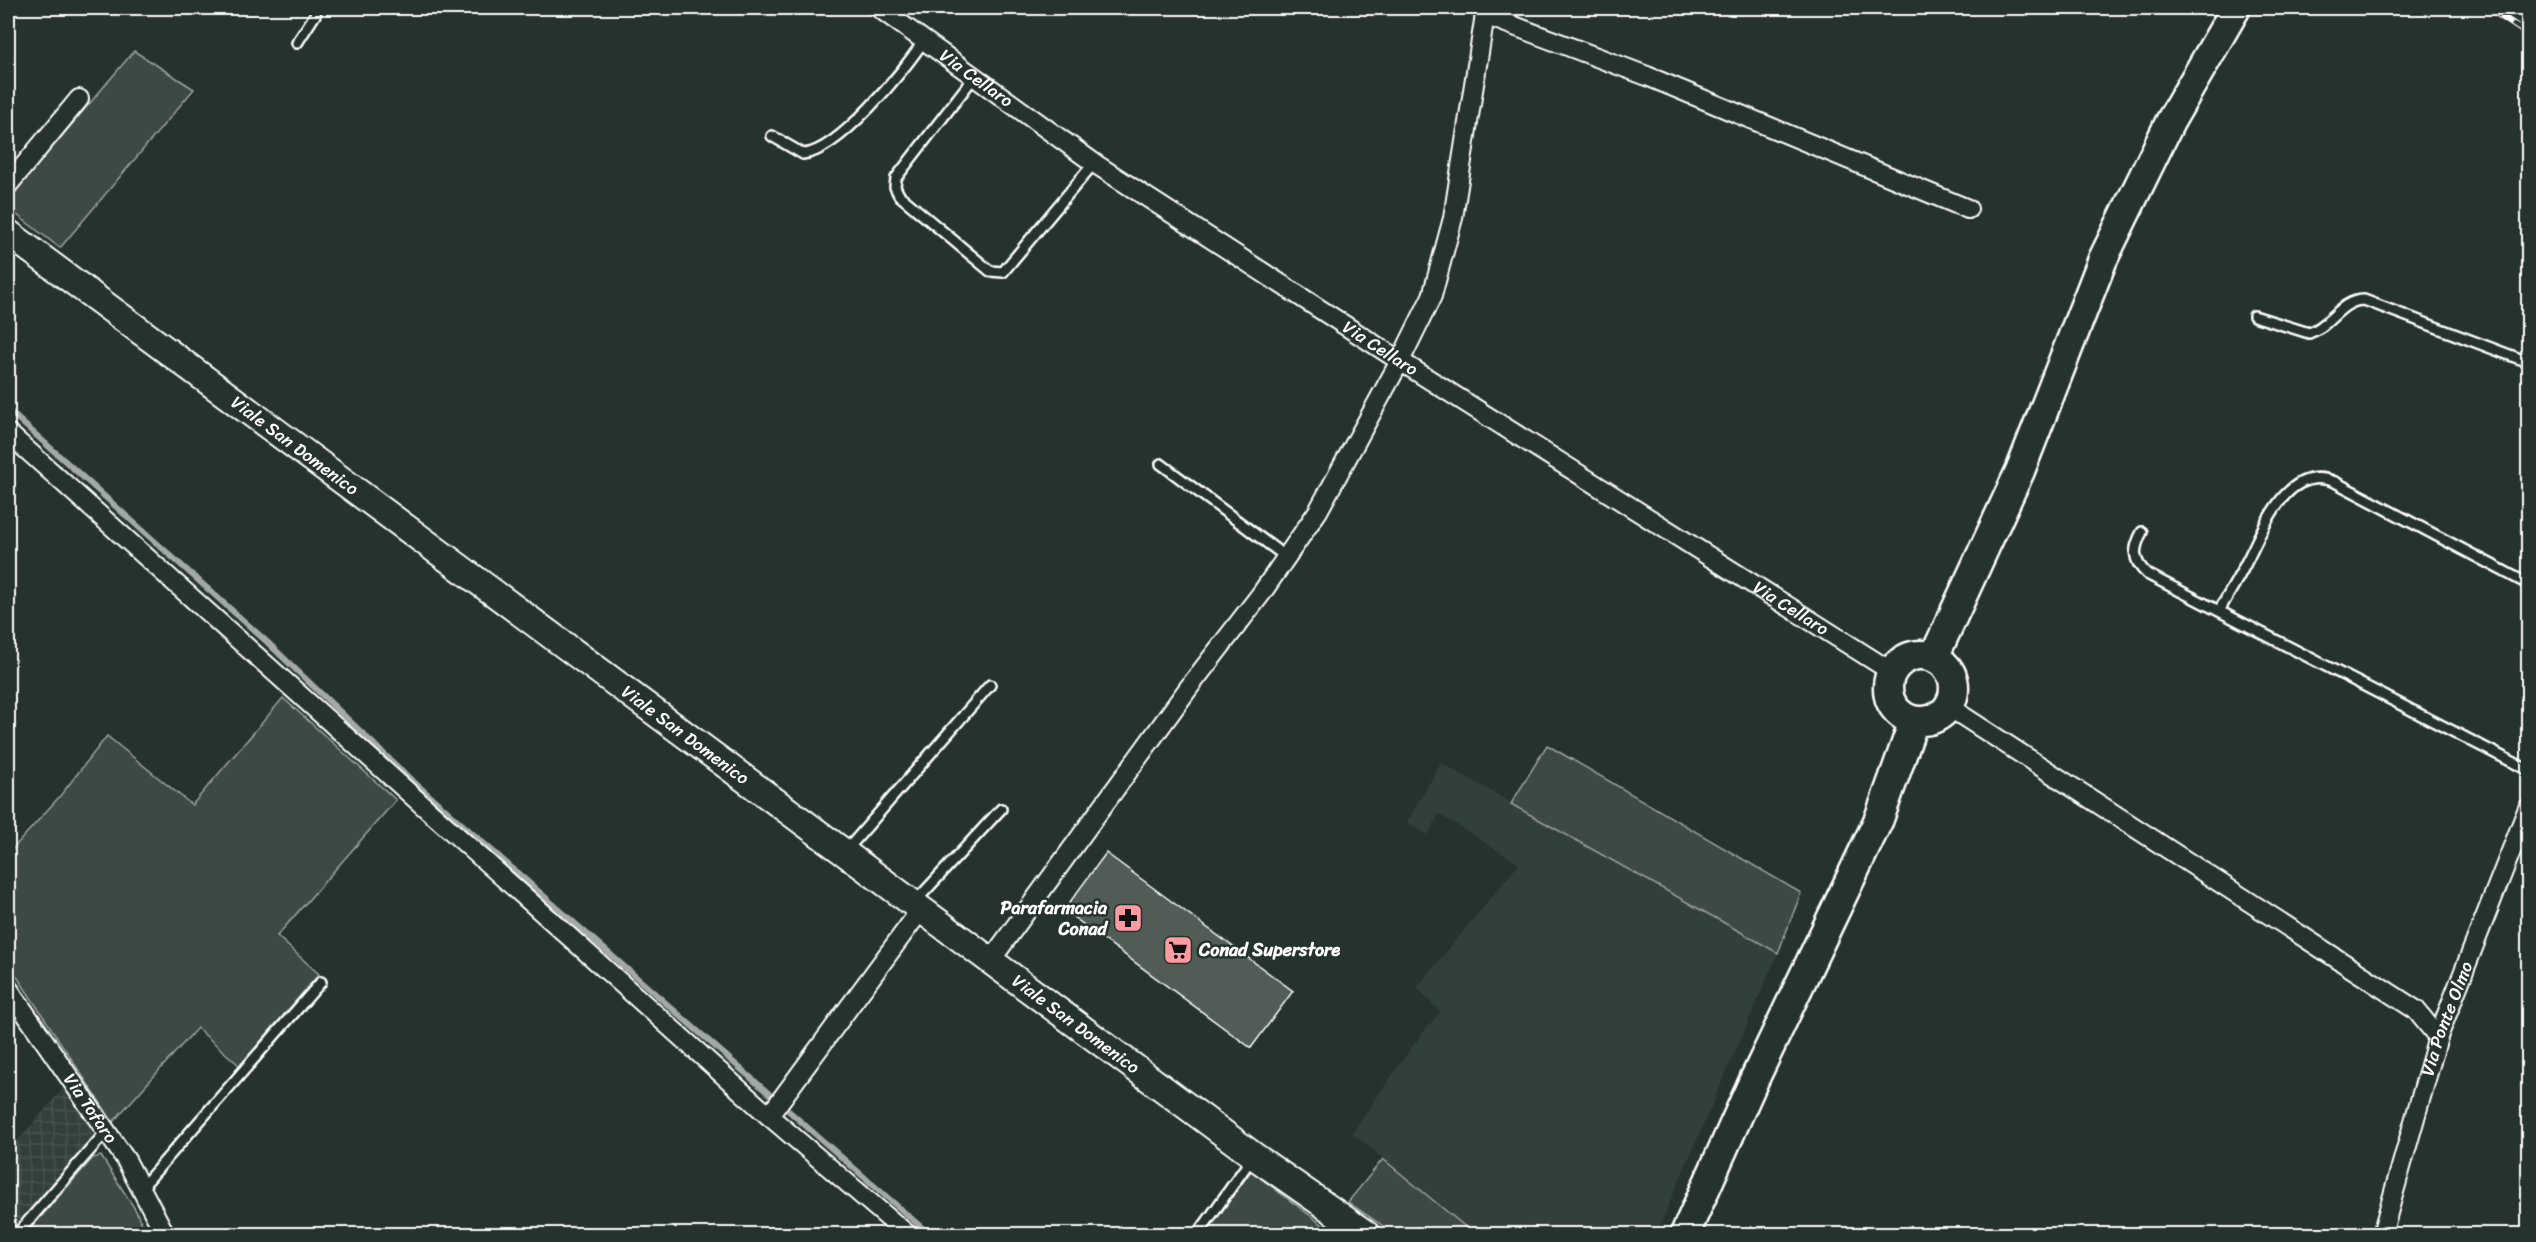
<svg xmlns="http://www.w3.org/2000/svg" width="2536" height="1242" font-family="Sriracha,sans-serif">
<defs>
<pattern id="industrial-grid" width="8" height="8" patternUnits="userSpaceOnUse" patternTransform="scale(1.5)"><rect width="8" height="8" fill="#333f3a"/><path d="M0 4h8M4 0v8" fill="none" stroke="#47524e"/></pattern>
</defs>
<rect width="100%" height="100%" fill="#26332d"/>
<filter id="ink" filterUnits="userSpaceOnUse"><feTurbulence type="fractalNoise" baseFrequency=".0167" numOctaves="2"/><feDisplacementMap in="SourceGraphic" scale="12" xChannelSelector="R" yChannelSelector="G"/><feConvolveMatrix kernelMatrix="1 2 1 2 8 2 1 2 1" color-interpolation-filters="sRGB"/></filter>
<g filter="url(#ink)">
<path fill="#333f3a" d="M1441 763 1778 953 1656 1234H1474L1352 1133 1411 1048 1440 1012 1417 987 1519 864 1439 814 1428 835 1407 822Z"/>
<path fill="url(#industrial-grid)" d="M67 1084 101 1132 11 1234H8V1152Z"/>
<path fill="#3e4944" stroke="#9ea4a2" stroke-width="1.5" d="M134 51 194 89 60 248 8 208V200Z
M283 698 396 800 277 936 319 974 240 1066 197 1028 113 1122 8 963V854L60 796 107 736 192 805Z
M1547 745 1801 893 1778 953 1511 804Z
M101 1156 135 1209 147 1234H26L93 1158Z
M1383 1159 1474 1234H1395L1348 1202Z
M1251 1171 1324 1226 1318 1234H1206Z"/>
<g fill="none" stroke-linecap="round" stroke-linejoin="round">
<path stroke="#a4a9a7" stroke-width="6" d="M8 410 266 641 408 777 929 1234"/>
</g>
<path fill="#515c57" stroke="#fff" stroke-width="1.5" d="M1106 853 1293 991 1251 1048 1064 910Z"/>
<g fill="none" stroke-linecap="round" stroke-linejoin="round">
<g stroke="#fff" stroke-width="14">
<path id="service" d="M297 43 315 15 316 8
M974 77 896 178 895 187 899 195 990 271 1003 272 1094 163
M772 136 803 154C838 152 905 70 924 40
M2254 316 2309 333C2331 326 2340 300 2364 300L2528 362
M1161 464 1286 557
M2142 532C2133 549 2132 560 2147 574L2528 770
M2219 611C2228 595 2238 579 2246 563 2263 531 2286 462 2335 482L2528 584
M845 852 990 685
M915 902 1001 809
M142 1187 321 982
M17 1234 105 1133
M1198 1234 1252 1158"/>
</g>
<g stroke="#fff" stroke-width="22">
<g id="minor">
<path id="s1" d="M879 8 1094 163 1400 361 1892 672"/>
<path d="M1485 15 1647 76 1968 209"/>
<path d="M8 185 79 99"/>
<path d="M8 433 769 1116 907 1234"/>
<path d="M1949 707 2416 1010 2438 1037"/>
<path d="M991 960 1190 686 1261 594 1318 511 1400 361 1432 296 1453 218 1486 8"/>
<path id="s2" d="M8 988 126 1160 165 1234"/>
<path d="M769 1116 922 908"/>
<path id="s3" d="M2382 1234 2438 1037 2528 808"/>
</g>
</g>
<g stroke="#fff" stroke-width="30">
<g id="secondary">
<path id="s4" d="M8 233 1254 1156 1366 1234"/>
</g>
</g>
<g stroke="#fff" stroke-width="33">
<path id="primary" d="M1888 688a33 33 0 1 1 66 0a33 33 0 1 1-66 0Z
M1934 657 2020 471 2103 259 2170 122 2236 8
M1685 1234 1754 1080 1879 819 1914 721"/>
</g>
<use href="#service" stroke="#26332d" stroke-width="9"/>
<use href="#minor" stroke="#26332d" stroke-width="18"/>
<use href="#secondary" stroke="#26332d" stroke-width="26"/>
<use href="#primary" stroke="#26332d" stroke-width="28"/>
<g stroke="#fff" stroke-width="7">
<path id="rail" d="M2489 8 2528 34"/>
</g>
<use href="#rail" stroke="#26332d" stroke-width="4.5" stroke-dasharray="14" stroke-linecap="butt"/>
</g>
</g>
<defs>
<g id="pharmacy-square" transform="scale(1.5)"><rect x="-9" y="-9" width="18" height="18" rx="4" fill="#ff9aa2" stroke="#26332d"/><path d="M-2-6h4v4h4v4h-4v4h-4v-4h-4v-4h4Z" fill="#111"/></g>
<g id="supermarket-square" transform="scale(1.5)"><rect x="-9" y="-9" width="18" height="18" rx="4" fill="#ff9aa2" stroke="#26332d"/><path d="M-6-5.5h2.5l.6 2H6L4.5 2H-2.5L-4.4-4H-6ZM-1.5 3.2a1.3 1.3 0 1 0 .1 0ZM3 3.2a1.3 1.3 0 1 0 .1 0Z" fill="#111"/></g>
</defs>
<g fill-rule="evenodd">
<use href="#pharmacy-square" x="1128" y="918"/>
<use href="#supermarket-square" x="1178" y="950"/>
</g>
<g text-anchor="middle" stroke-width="5" stroke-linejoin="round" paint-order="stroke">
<g font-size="18" fill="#fff" stroke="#26332d">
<text dy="6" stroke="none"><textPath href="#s1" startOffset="120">Via Cellaro</textPath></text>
<text dy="6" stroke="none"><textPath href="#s1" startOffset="606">Via Cellaro</textPath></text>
<text dy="6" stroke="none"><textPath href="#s4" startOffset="357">Viale San Domenico</textPath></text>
<text dy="6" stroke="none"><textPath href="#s1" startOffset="1092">Via Cellaro</textPath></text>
<text dy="6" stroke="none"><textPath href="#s4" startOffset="843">Viale San Domenico</textPath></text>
<text dy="6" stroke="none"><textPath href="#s3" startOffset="225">Via Ponte Olmo</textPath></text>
<text dy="6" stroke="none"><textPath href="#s4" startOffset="1329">Viale San Domenico</textPath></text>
<text dy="6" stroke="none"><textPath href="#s2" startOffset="146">Via Tofaro</textPath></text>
</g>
<g font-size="18" font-weight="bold" fill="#fff" stroke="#26332d" text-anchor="end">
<text x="1107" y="914">Parafarmacia<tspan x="1107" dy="21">Conad</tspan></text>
<text x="1199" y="956" text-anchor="start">Conad Superstore</text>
</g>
</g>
<rect width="2536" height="1242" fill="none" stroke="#26332d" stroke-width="30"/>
<rect x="15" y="15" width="2506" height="1212" fill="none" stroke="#fff" stroke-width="2" filter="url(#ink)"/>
</svg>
